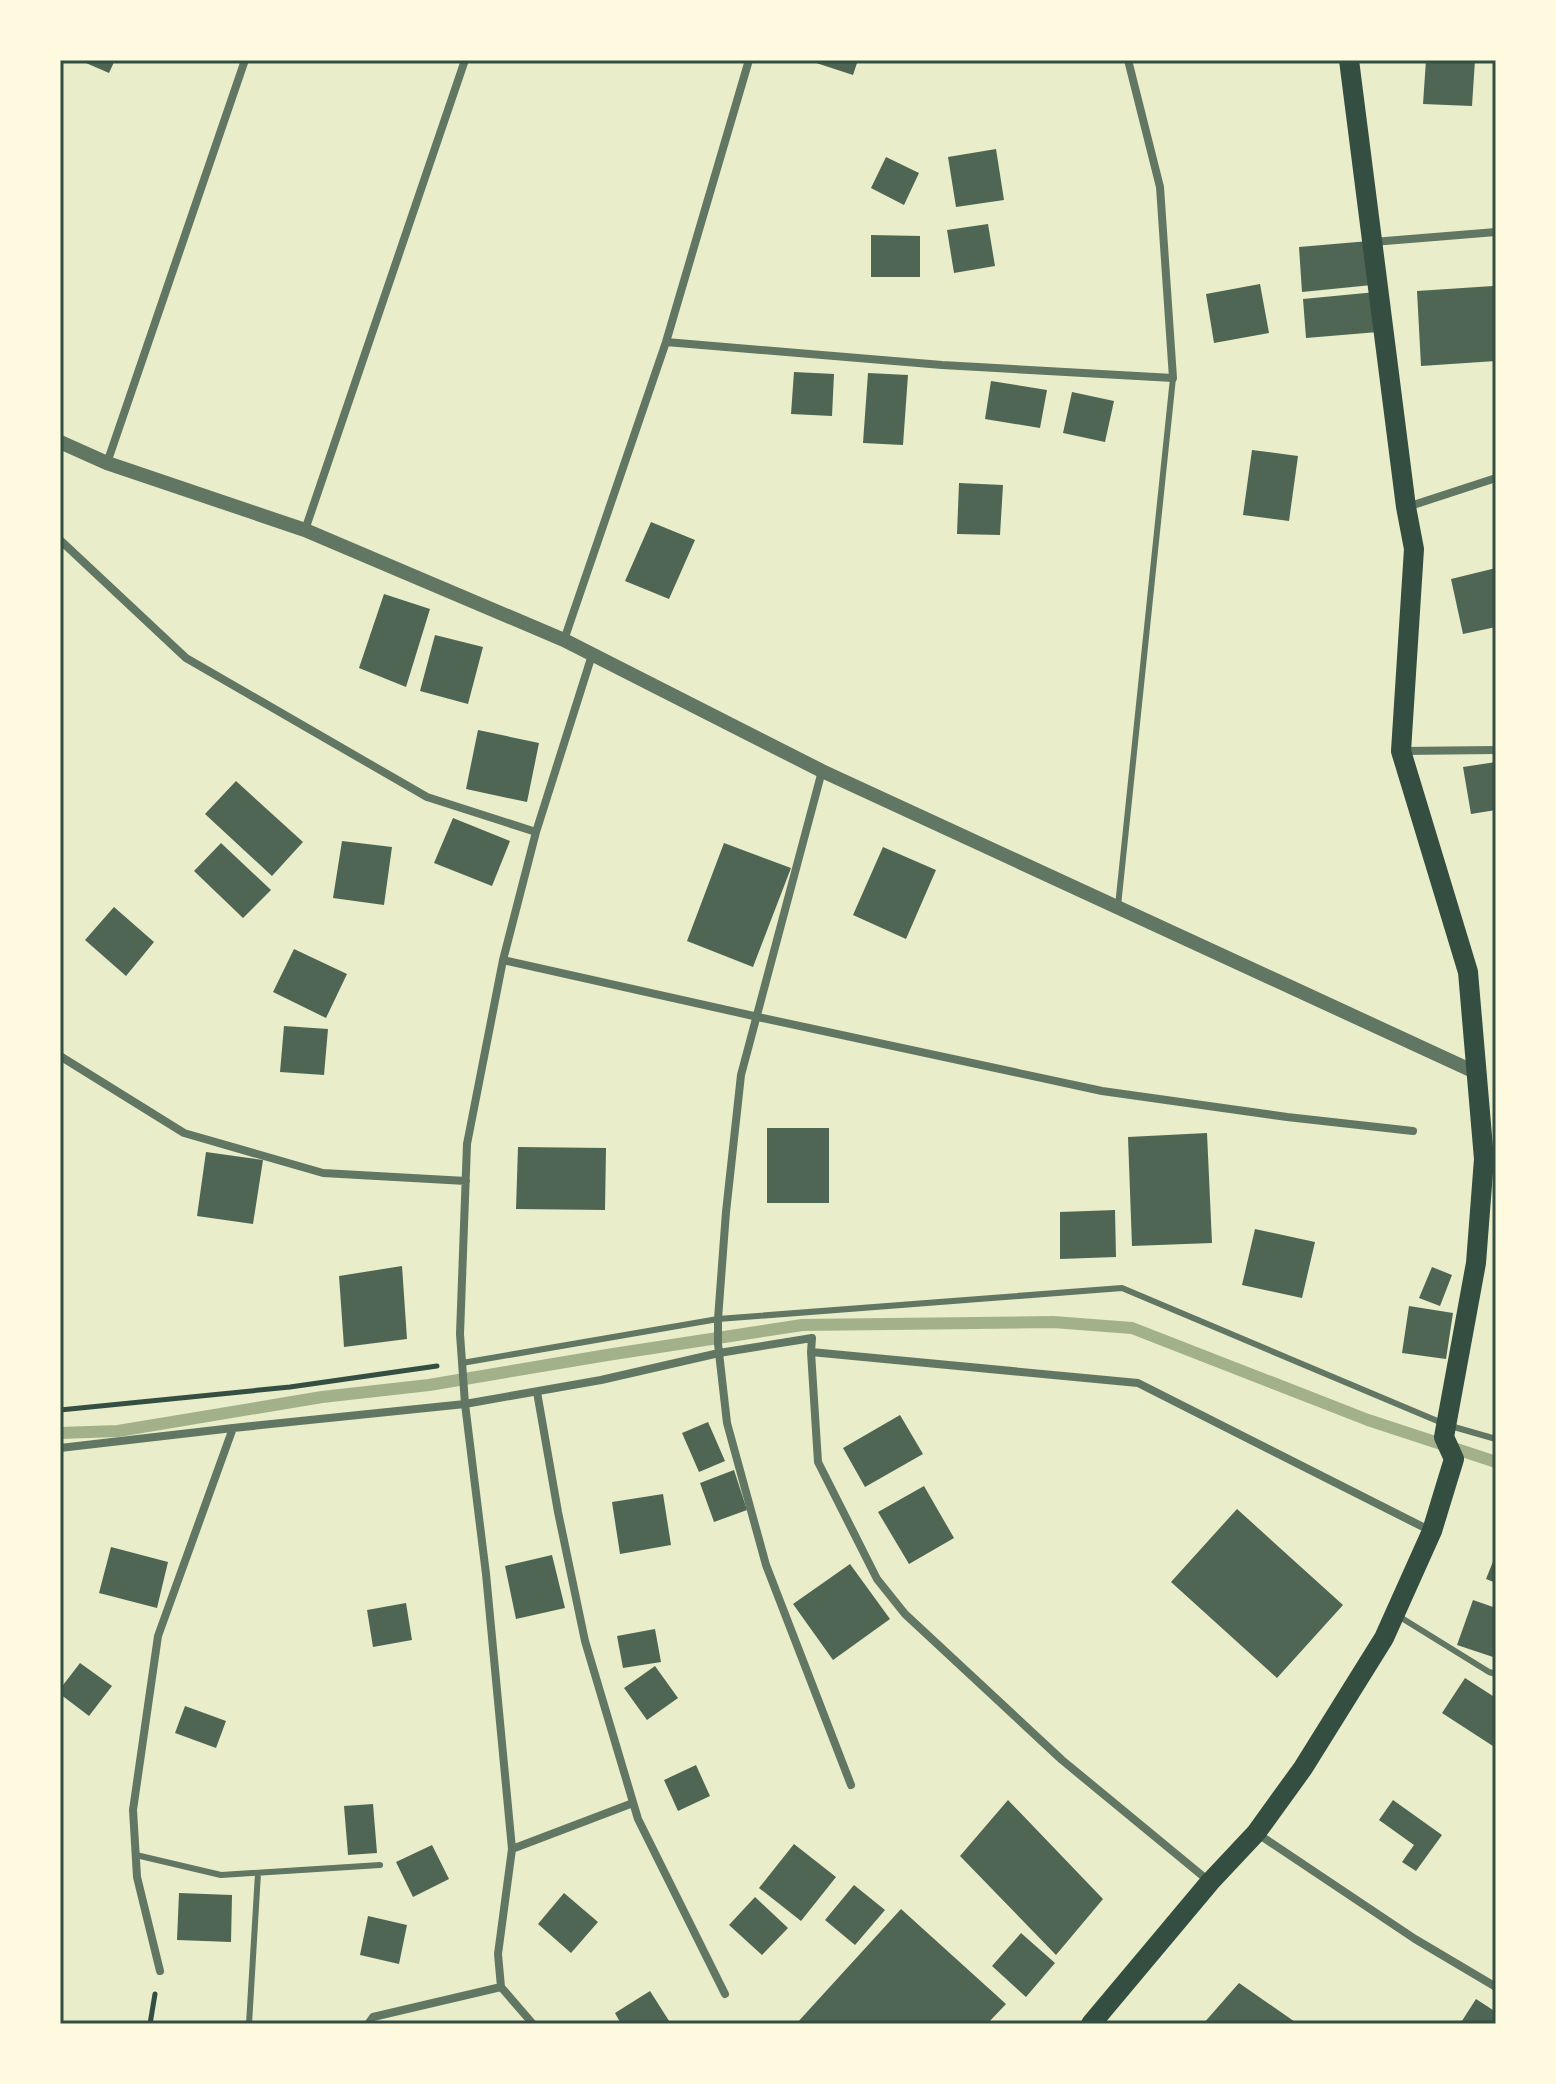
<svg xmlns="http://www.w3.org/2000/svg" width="1556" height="2084" font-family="Arial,sans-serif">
<rect width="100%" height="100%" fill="#e9edc9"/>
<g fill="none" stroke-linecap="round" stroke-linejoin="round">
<path stroke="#a3b18a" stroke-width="12" d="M60 1433 118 1431 322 1397 429 1385 607 1355 802 1325 1053 1322 1132 1328 1368 1420 1496 1462"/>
</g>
<path fill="#4f6655" d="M79 60H115L109 73Z
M807 60H858L853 75Z
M1426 60H1475L1472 106 1423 104Z
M996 149 1004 200 956 207 948 157Z
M886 157 919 173 904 205 871 188Z
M988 224 995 266 954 273 947 230Z
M871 235 920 236V277H871Z
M1369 241 1372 285 1302 292 1299 247Z
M1260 284 1269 333 1214 343 1206 294Z
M1493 286 1496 361 1421 366 1417 291Z
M1376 292 1378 332 1306 338 1303 299Z
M794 372 834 374 832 416 791 414Z
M868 373 908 375 903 445 863 443Z
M991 381 1047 390 1040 428 985 419Z
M1072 392 1114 401 1105 442 1063 433Z
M1252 450 1298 456 1289 521 1243 515Z
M959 483 1003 485 1000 535 957 534Z
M651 522 695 540 669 599 625 581Z
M1496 568V627L1463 634 1451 579Z
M384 594 430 609 406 687 359 668Z
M435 635 483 647 468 704 420 691Z
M478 730 539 743 527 802 466 789Z
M1496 762V810L1471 814 1463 767Z
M236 781 303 842 272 876 205 814Z
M453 818 510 841 492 886 434 863Z
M342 841 392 847 384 905 333 898Z
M221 843 271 890 243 918 194 871Z
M724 843 791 868 753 967 687 941Z
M883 847 936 870 906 939 853 915Z
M114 907 154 942 126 976 85 940Z
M294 949 347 974 326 1018 273 992Z
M284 1026 328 1029 324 1075 280 1072Z
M767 1128H829V1203H767Z
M1207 1133 1212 1243 1132 1246 1128 1137Z
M518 1147 606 1148 605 1210 516 1209Z
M206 1152 263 1160 253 1224 197 1216Z
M1115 1210 1116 1257 1060 1259V1212Z
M1255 1229 1315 1242 1302 1298 1242 1285Z
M402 1266 407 1339 344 1347 339 1276Z
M1432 1267 1452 1275 1440 1306 1419 1298Z
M1409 1306 1453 1313 1446 1359 1402 1353Z
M900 1415 923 1454 865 1487 843 1448Z
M708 1422 725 1461 699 1472 682 1433Z
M734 1470 747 1510 714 1522 700 1483Z
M924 1486 954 1538 909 1564 878 1512Z
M663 1494 671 1545 620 1554 612 1502Z
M1237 1509 1343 1605 1277 1678 1171 1582Z
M111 1547 168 1562 157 1608 99 1593Z
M1496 1554V1583L1486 1579Z
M552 1555 565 1608 516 1619 505 1566Z
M850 1564 890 1619 833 1660 793 1604Z
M1473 1600 1496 1608V1658L1457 1645Z
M406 1603 412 1640 373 1647 367 1610Z
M655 1629 661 1662 623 1668 617 1636Z
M80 1663 112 1686 89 1716 60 1694V1689Z
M655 1666 678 1698 647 1720 624 1688Z
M1465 1678 1496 1698V1748L1442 1713Z
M185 1706 226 1721 216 1748 175 1733Z
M696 1765 710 1796 678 1811 664 1780Z
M1008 1800 1103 1899 1056 1955 960 1856Z
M1393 1800 1442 1835 1416 1871 1402 1862 1414 1845 1379 1820Z
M373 1804 377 1853 348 1855 344 1806Z
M794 1844 836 1877 801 1921 759 1888Z
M432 1845 449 1879 413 1897 396 1862Z
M854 1885 885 1910 855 1945 825 1920Z
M179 1893 232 1895 231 1942 177 1940Z
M564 1893 598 1922 571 1953 538 1924Z
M755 1897 788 1928 762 1955 729 1925Z
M901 1909 1006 2004 987 2024H796Z
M368 1916 407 1925 399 1964 360 1955Z
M1021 1933 1055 1963 1026 1997 992 1966Z
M1239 1983 1298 2024H1203Z
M650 1991 671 2024H621L615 2013Z
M1476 1999 1496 2012V2024H1460Z"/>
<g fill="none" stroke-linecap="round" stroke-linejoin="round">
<path stroke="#344e41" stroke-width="5" d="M60 1410 290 1387 437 1366
M150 2024 155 1994"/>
<path stroke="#617663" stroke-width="6" d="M1118 906 1173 378
M462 1363 718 1319 1122 1288 1447 1425 1496 1439
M1400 1617 1489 1672 1496 1674
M136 1855 221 1875 380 1865
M249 2024 258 1873"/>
<path stroke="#617663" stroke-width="8" d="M1373 242 1496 232
M666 342 942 365 1173 378 1160 187 1128 60
M107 463 245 60
M1407 507 1496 478
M305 530 465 60
M60 540 186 658 427 797 536 832
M564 640 666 342 749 60
M1401 751 1496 750
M822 771 741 1075 726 1212 718 1319V1344L727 1423 766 1565 851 1785
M503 960 758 1017 1102 1091 1287 1117 1413 1131
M60 1056 184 1133 323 1173 466 1181
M811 1352 1138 1383 1431 1531
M537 1392 558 1512 585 1641 638 1819 725 1994
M60 1448 233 1428 465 1404 601 1380 719 1353 812 1338 811 1352 818 1462 877 1579 905 1614 1062 1760 1210 1882
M1258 1834 1415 1939 1496 1987
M512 1849 486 1574 465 1404 460 1334 467 1144 503 960 536 832 592 655
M160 1971 137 1877 133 1810 158 1636 233 1428
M501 1987 533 2024
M368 2024 373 2017 501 1987 498 1954 512 1849 633 1803"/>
<path stroke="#617663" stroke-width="14" d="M60 442 107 463 305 530 564 640 822 771 1477 1073"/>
<path stroke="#344e41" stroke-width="20" d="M1091 2024 1210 1882 1256 1833 1303 1768 1384 1638 1432 1531 1454 1459 1444 1437 1476 1263 1484 1159 1468 972 1401 751 1414 549 1406 507 1349 60"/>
</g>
<rect width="1556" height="2084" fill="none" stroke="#fefae0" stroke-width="124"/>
<rect x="62" y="62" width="1432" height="1960" fill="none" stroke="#344e41" stroke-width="3"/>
</svg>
